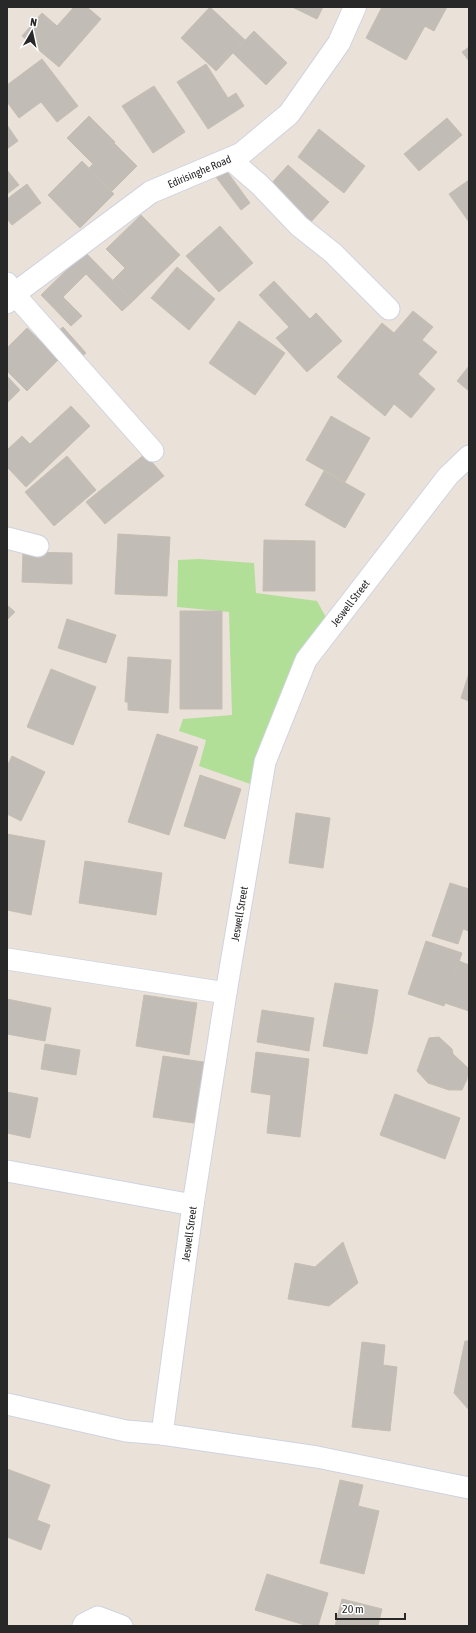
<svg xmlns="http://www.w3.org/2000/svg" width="476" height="1633" font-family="'Asap Condensed',sans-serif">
<rect width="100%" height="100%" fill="#eae2d9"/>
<path fill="#b2df97" d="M199 559 254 563 256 593 317 601 327 619 253 785 199 766 206 740 179 731 183 719 232 715 229 612 177 607 178 560Z"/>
<path fill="#c2bcb6" stroke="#c5beb3" d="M74 7H87L101 19 59 67 22 36 42 13 57 26Z
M210 7 245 40 216 71 181 38Z
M292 7H323L317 19Z
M382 7H389L425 26 406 60 366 38Z
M389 7H447L434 31Z
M254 31 287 63 266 85 233 53Z
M469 47V61L462 52Z
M42 59 78 106 57 122 41 102 19 118 7 102V85Z
M206 64 228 98 236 93 244 106 208 129 177 82Z
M154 86 185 132 153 153 122 106Z
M89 116 115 142 93 164 67 138Z
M447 118 462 135 419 171 404 154Z
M7 125 18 141 7 149Z
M319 129 365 166 344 193 298 157Z
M114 143 137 166 112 191 89 168Z
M82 161 114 194 80 228 48 195Z
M288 165 329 202 310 223 269 186Z
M223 166 250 203 241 210 213 173Z
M7 170 19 185 7 194Z
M469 180V222L449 194Z
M27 184 41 203 12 225 7 219V199Z
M141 215 180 255 133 301 113 280 125 268 106 249Z
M220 226 253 263 219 292 186 256Z
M85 252 133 301 122 311 86 274 63 297 82 316 71 326 41 295Z
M177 267 215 299 189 330 151 298Z
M274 281 310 319 316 313 342 341 307 372 276 338 289 327 259 295Z
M413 311 433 327 422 340 437 352 418 374 435 389 411 418 394 404 385 416 337 377 382 323 394 333Z
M239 321 285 353 255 395 209 363Z
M63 327 86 353 80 358 57 332Z
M27 328 59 359 27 391 7 371V348Z
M469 366V391L457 381Z
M7 376 20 390 7 403Z
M71 406 90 426 26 487 7 467V450L22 436 30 444Z
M331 416 370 438 345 482 306 460Z
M145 454 164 476 105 524 86 502Z
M67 456 96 490 54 526 25 492Z
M324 471 365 494 345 528 305 505Z
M118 534 170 537 167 596 115 594Z
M264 540 315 541V591H263Z
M23 552 72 553V584L22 582Z
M7 605 15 612 7 620Z
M180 611H222V709H180Z
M67 619 116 635 106 663 58 648Z
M128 657 171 660 168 713 128 710V702H125Z
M51 669 96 687 73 745 27 727Z
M469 673V701L461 698Z
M157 734 198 747 169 835 128 822Z
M12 756 45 772 21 821 7 814V766Z
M200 775 241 789 225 839 184 826Z
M296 813 330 818 323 868 289 863Z
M7 834 45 841 31 915 7 910Z
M85 861 162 873 156 915 79 903Z
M450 883 469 889V931L463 929 458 944 432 936Z
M426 941 462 953 444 1006 408 994Z
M459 961 469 965V1011L445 1003Z
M335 983 378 990 373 1022 329 1014Z
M144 995 197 1003 189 1055 136 1046Z
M7 999 51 1008 45 1041 7 1034Z
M262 1010 314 1018 309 1051 257 1042Z
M329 1014 373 1022 367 1054 323 1046Z
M439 1037 452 1049 453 1054 468 1068 467 1079 462 1090H449L428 1083 417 1071 429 1038Z
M45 1044 80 1050 76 1075 41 1069Z
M256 1052 309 1059 300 1137 267 1133 271 1095 251 1092Z
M163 1056 210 1063 200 1124 153 1117Z
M7 1092 38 1098 30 1138 7 1133Z
M395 1094 460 1118 445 1159 380 1135Z
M343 1242 358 1283 329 1306 288 1299 295 1263 315 1267Z
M465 1341H469V1410L454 1393Z
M362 1342 385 1345 383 1365 397 1367 390 1431 352 1427Z
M7 1469 50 1485 37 1520 50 1525 41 1550 7 1537Z
M340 1480 363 1485 358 1506 379 1511 364 1574 320 1563Z
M267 1574 328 1593 318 1626H308L255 1610Z
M342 1599 382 1609 378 1626H335Z"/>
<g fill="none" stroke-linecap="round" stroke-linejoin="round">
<g stroke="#cfd3e0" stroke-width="23">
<g id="street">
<path d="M230 159 260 185 299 226 333 253 389 309"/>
<path d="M7 283 14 294 153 451"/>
<path d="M7 538 38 546"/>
<path d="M7 959 226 993"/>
<path d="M7 1171 193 1205"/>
<path d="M7 1404 126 1431 162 1434 317 1457 469 1488"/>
<path id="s1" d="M162 1434 193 1205 226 993 265 762 306 660 448 476 469 456"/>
<path d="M83 1626 84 1624 98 1617 122 1626"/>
</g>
</g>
<g stroke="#cfd3e0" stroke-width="24">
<g id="secondary">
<path id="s2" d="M7 302 14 294 151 192 241 154 289 114 339 43 355 7"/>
</g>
</g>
<use href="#street" stroke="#fff" stroke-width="21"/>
<use href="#secondary" stroke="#fff" stroke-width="22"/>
</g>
<g text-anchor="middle" stroke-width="3" stroke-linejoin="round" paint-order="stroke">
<g font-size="11" fill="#282828" stroke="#fff">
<text dy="4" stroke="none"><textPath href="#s2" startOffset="234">Edirisinghe Road</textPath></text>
<text dy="4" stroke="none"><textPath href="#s1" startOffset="862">Jeswell Street</textPath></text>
<text dy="4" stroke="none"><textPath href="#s1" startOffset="526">Jeswell Street</textPath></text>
<text dy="4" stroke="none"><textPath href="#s1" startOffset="202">Jeswell Street</textPath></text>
</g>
</g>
<rect width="476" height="1633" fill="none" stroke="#282828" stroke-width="16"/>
<g transform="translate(32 32) rotate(9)" stroke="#ffffff" stroke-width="3" paint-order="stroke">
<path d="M0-3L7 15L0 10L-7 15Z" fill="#282828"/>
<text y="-6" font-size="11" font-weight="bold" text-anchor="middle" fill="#282828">N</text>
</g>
<path d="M336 1613v6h69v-6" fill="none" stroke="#282828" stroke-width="2"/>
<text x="342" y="1613" font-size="12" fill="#282828" stroke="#ffffff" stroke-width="3" paint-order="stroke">20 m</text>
</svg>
